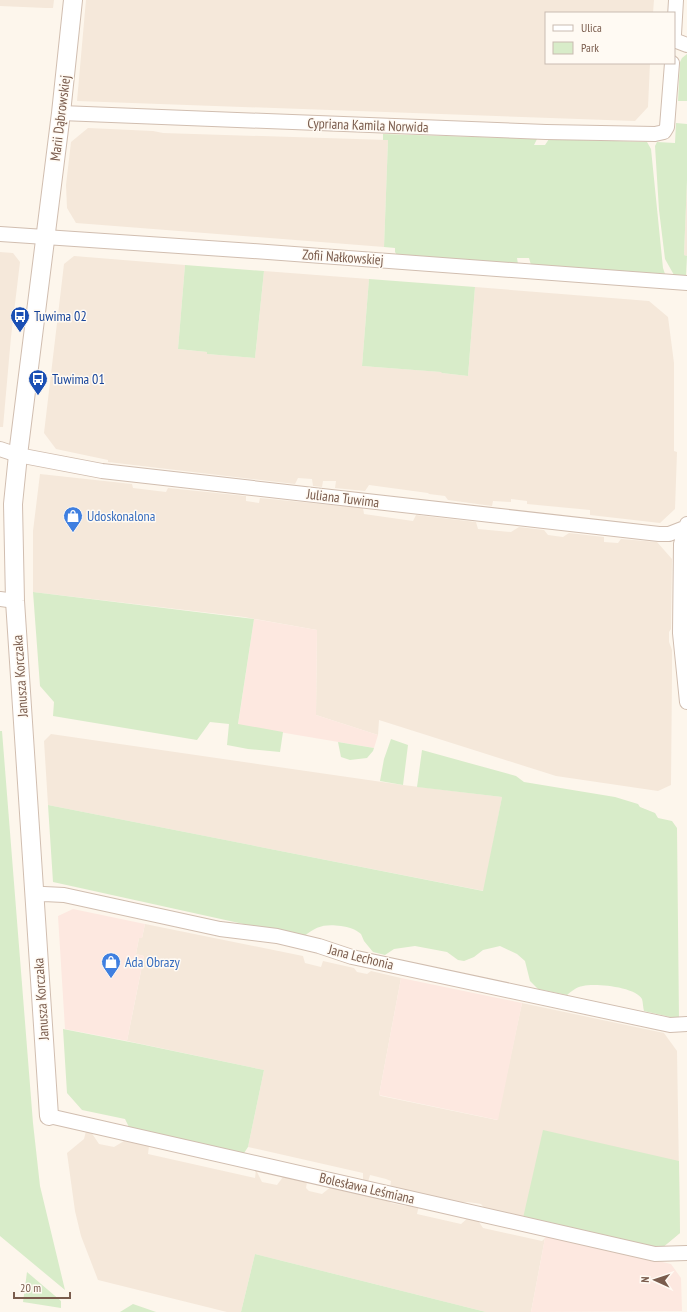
<svg xmlns="http://www.w3.org/2000/svg" width="687" height="1312" font-family="'PT Sans Narrow',sans-serif">
<rect width="100%" height="100%" fill="#fdf6ec"/>
<path fill="#f5e8da" d="M0 0H54L53 8H46L0 6Z
M86 0H654L653 13H546V63H650L648 107 635 121 77 101Z
M88 128 153 131 163 133 388 140 384 247 76 223 67 208 66 185 71 142Z
M687 180V256L684 255Z
M0 252 13 253 20 262 11 337 3 427H0Z
M74 256 185 265 178 349 207 352V354L255 358 264 271 369 279 362 366 442 372V373L468 376 475 287 649 301 668 317 674 363V451L677 452 675 509 660 523 590 515V510L527 504V501L511 499V502L493 501 492 506 448 500 445 496 429 494 428 493 369 485 365 491 335 488 336 481H323L322 487 313 486 312 479 298 478 295 484 108 462V460L56 449 44 433 64 264Z
M40 474 132 484 133 488 166 492 168 488 246 496V501L259 503 260 498 363 508 364 514 413 521 416 515 476 522 478 529 511 532 519 527 544 530 548 535 563 537 569 533 604 537V542L618 543 621 539 657 542 672 559 671 629 669 632V642L672 650V675L671 785 658 791 556 776 379 720 378 735 316 715 317 630 244 617 33 592V531Z
M51 734 403 785 502 797 484 891 48 805 44 741Z
M145 924 303 956 305 963 321 967 323 961 354 968 357 972 367 974 371 971 401 978 379 1095 381 1096 497 1120 522 1003 664 1033 677 1051 680 1233 662 1248 486 1210 481 1204 468 1202 457 1203 390 1188 391 1181 386 1179 370 1175 368 1182 363 1181V1173L248 1147 264 1070 127 1041 144 956 136 954 139 938H142Z
M86 1131 91 1132 99 1144 114 1147 124 1141 149 1146 148 1154 255 1178 256 1170 262 1182 277 1185 283 1177 307 1182 306 1188 309 1191 322 1194 332 1186 387 1198 391 1203 406 1206 412 1204 419 1205 417 1214 461 1224 469 1217 477 1219 483 1228 542 1241 545 1238 531 1312H486L255 1254 241 1312H227L98 1280 81 1236 75 1211 67 1153 84 1139Z"/>
<path fill="#fde8e0" d="M254 619 317 630 316 715 378 735 374 748 238 725Z
M73 909 145 924 142 938H139L136 954 144 956 127 1041 65 1029 58 916Z
M401 978 522 1003 498 1120 379 1095Z
M548 1236 671 1264 681 1278 682 1311 531 1312 545 1238Z"/>
<path fill="#d8ecc9" d="M687 54V101H678L680 62 682 58Z
M676 123 687 124V180L684 255 687 256 686 275H674L665 259 659 210 655 146 657 142 675 143Z
M383 134 537 139 534 145H545L549 139 647 142 651 149 663 268 665 274 531 265 529 258H517L518 264 397 255 395 252V248L384 247 388 140H383Z
M185 265 264 271 255 358 207 354V352L178 349Z
M369 279 475 287 468 376 442 373 441 372 362 366Z
M33 592 254 619 238 724 283 732 280 752 248 749 227 745 229 724 210 722 197 740 53 716 54 702 40 686Z
M0 731H2L33 1123 40 1186 65 1290 0 1236Z
M391 739 408 745 403 785 380 781 384 759Z
M338 742 374 748 373 751 367 758 350 760 341 757Z
M422 750 516 776 524 782 615 797 638 804 640 807 655 813 658 818 672 821 677 828 679 1019 644 1011C643 1008 643 1002 642 999 636 987 595 983 583 986 576 987 572 991 567 995L538 989 530 981 525 961 517 954 500 946 483 950 474 957 464 961 458 960 447 952 415 946 394 949 385 955 373 952 364 941 361 934C355 929 349 927 341 926 324 924 317 926 303 937L53 882 48 805 483 891 502 797 417 787Z
M63 1029 140 1044 264 1070 248 1147 244 1153 239 1154 130 1129 125 1119 82 1110 67 1093Z
M543 1130 679 1161 680 1233 662 1248 655 1249 523 1218Z
M255 1254 486 1312H241Z
M27 1272 61 1301V1308L23 1302Z
M133 1304 156 1312H120Z"/>
<g fill="none" stroke-linecap="round" stroke-linejoin="round">
<g stroke="#d1beb0" stroke-width="16">
<path id="minor" d="M674 34 676 0
M674 40 687 45
M61 113 546 132 655 134 664 132 667 127 672 63
M0 234 253 251 687 283
M0 449 18 455 102 471 659 534H669L687 527
M687 524 681 544 680 633 687 702
M0 599 15 601
M34 895 44 894 64 895 220 929 277 936 319 946 352 957 670 1025 687 1024
M49 1116 655 1254 687 1253"/>
</g>
<g stroke="#d1beb0" stroke-width="20">
<path id="tertiary" d="M49 1116 15 601 13 504 18 455 61 113 73 0"/>
</g>
<use href="#minor" stroke="#fff" stroke-width="14"/>
<use href="#tertiary" stroke="#fff" stroke-width="18"/>
</g>
<defs>
<g id="bus-pin" transform="scale(1)"><path d="M0 17L-7.5 6A9.5 9.5 0 1 1 7.5 6Z" fill="#1a4fb4" stroke="#fffaf3"/><path d="M-5-6H5V4H4V6H2V4H-2V6H-4V4H-5ZM-3.5-4V0h7V-4ZM-3.5 1.2v1.5H-2V1.2ZM2 1.2v1.5H3.5V1.2Z" fill="#fff"/></g>
<g id="shop-pin" transform="scale(1)"><path d="M0 17L-7.5 6A9.5 9.5 0 1 1 7.5 6Z" fill="#3f7fe0" stroke="#fffaf3"/><path d="M-5-2.5h2.3a2.7 3.5 0 0 1 5.4 0H5L5.5 6h-11ZM-1.5-2.5h3a1.5 2.3 0 0 0-3 0Z" fill="#fff"/></g>
</defs>
<g fill-rule="evenodd">
<use href="#bus-pin" x="20" y="316"/>
<use href="#bus-pin" x="38" y="379"/>
<use href="#shop-pin" x="73" y="516"/>
<use href="#shop-pin" x="111" y="962"/>
</g>
<g text-anchor="middle" stroke-width="3" stroke-linejoin="round" paint-order="stroke">
<g font-size="14" fill="#7a5c4d" stroke="#fffaf3">
<text transform="translate(60 118) rotate(-83)" y="5">Marii Dąbrowskiej</text>
<text transform="translate(368 125) rotate(2)" y="5">Cypriana Kamila Norwida</text>
<text transform="translate(343 257) rotate(4)" y="5">Zofii Nałkowskiej</text>
<text transform="translate(343 498) rotate(7)" y="5">Juliana Tuwima</text>
<text transform="translate(20 676) rotate(-94)" y="5">Janusza Korczaka</text>
<text transform="translate(361 957) rotate(14)" y="5">Jana Lechonia</text>
<text transform="translate(41 999) rotate(-94)" y="5">Janusza Korczaka</text>
<text transform="translate(367 1188) rotate(13)" y="5">Bolesława Leśmiana</text>
</g>
<g font-size="14" fill="#164399" stroke="#fffaf3" text-anchor="start">
<text x="34" y="321">Tuwima 02</text>
<text x="52" y="384">Tuwima 01</text>
</g>
<g font-size="14" fill="#366cbe" stroke="#fffaf3" text-anchor="start">
<text x="87" y="521">Udoskonalona</text>
<text x="125" y="967">Ada Obrazy</text>
</g>
</g>
<rect x="545" y="12" width="130" height="52" fill="#fffaf3" stroke="#cabbb1"/>
<rect x="553" y="25" width="20" height="6" fill="#ffffff" stroke="#cabbb1"/>
<text x="581" y="32" font-size="12" fill="#7a5c4d">Ulica</text>
<rect x="553" y="42" width="20" height="12" fill="#d8ecc9" stroke="#cabbb1"/>
<text x="581" y="52" font-size="12" fill="#7a5c4d">Park</text>
<g transform="translate(655 1280) rotate(273)" stroke="#fffaf3" stroke-width="3" paint-order="stroke">
<path d="M0-3L7 15L0 10L-7 15Z" fill="#7a5c4d"/>
<text y="-6" font-size="11" font-weight="bold" text-anchor="middle" fill="#7a5c4d">N</text>
</g>
<path d="M14 1292v6h56v-6" fill="none" stroke="#7a5c4d" stroke-width="2"/>
<text x="20" y="1292" font-size="12" fill="#7a5c4d" stroke="#fffaf3" stroke-width="3" paint-order="stroke">20 m</text>
</svg>
